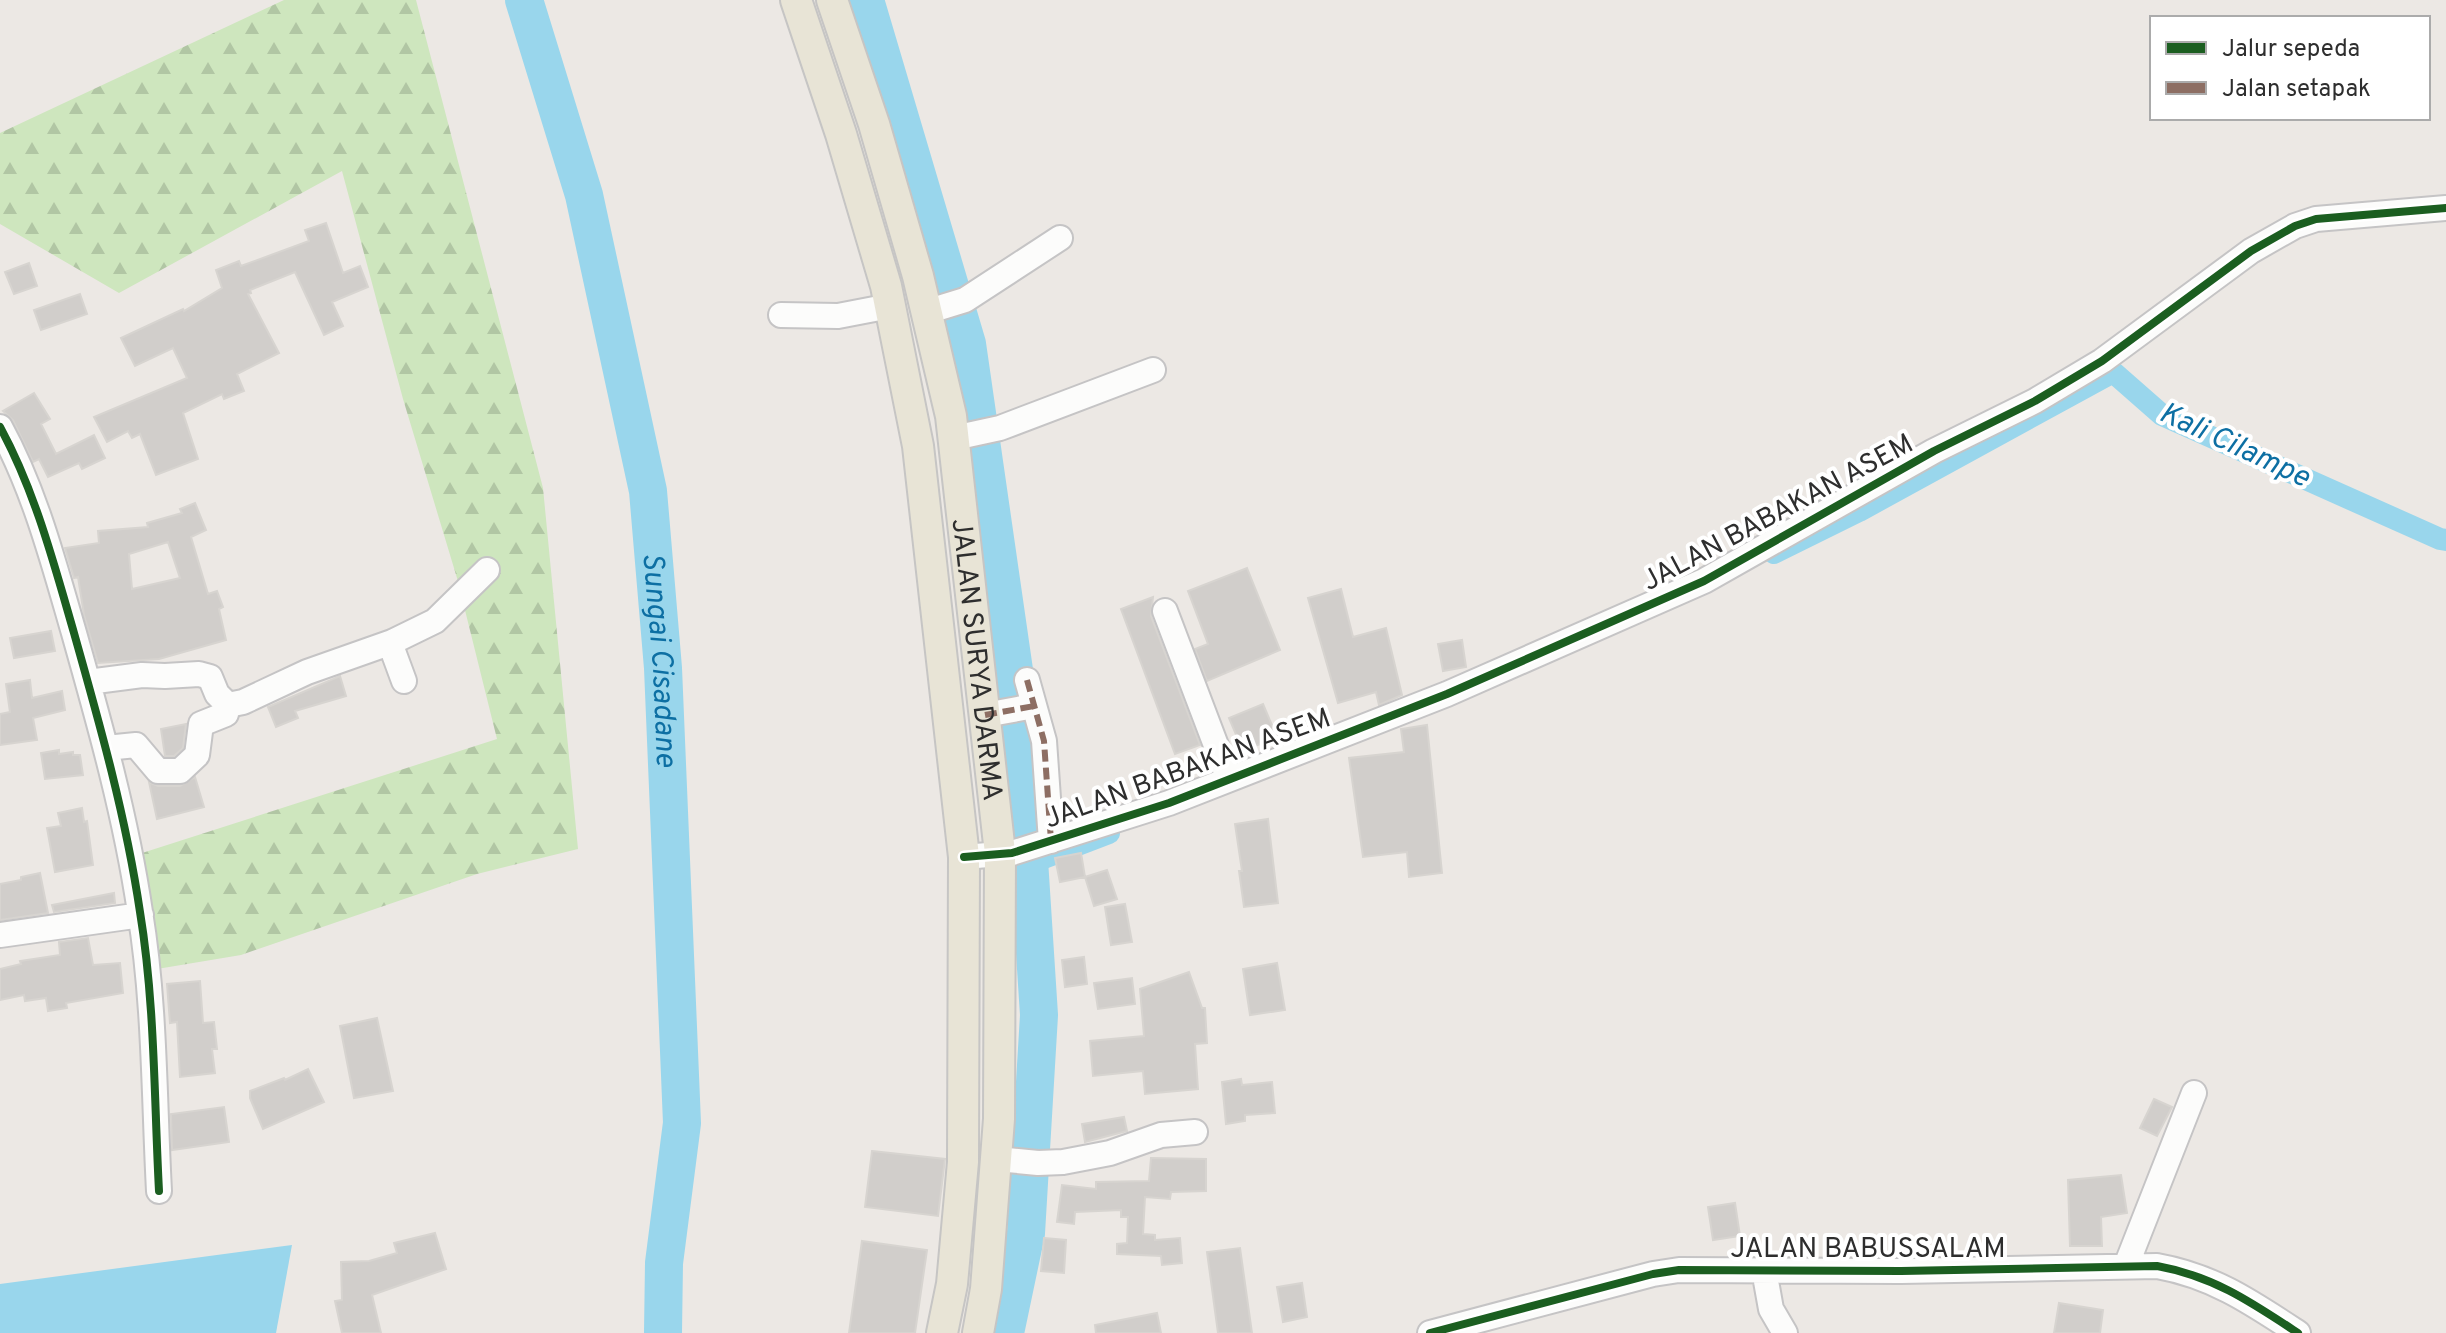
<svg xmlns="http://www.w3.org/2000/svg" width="2446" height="1333" font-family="Overpass,sans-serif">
<defs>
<pattern id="forest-firs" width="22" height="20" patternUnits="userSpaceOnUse" patternTransform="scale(2)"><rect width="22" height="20" fill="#cee6be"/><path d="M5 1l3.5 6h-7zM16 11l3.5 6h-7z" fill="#b1c6a4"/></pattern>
</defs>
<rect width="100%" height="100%" fill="#ece8e4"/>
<path fill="url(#forest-firs)" d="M284 0H416L543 488 578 849 477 874 241 955 145 971 139 854 497 739 457 578 403 399 342 171 119 293 0 224V133Z"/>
<path fill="#99d6ec" d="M292 1245 276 1333H0V1284Z"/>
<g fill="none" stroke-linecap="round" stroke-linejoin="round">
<path stroke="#99d6ec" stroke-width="22" d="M1774 553 1859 511 2113 372 2162 415 2440 539 2446 540
M1028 864 1109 833"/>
<g stroke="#99d6ec" stroke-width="38">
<path id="s1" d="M524 0 584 195 648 491 663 668 682 1123 664 1263 663 1333"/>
<path d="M865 0 967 344 1019 705 1039 1015 1026 1233 1005 1333"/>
</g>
</g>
<path fill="#d1cecb" stroke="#d7d4d0" stroke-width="2" fill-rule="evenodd" d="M326 223 343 273 360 266 368 287 332 302 343 326 324 335 295 272 250 290 251 293 248 294 279 353 237 374 244 391 224 399 222 394 183 413 198 459 156 475 140 434 132 438 128 431 107 442 94 417 187 378 173 348 135 366 121 338 183 309 184 311 222 288 216 270 239 261 241 266 309 241 305 230Z
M29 263 37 286 14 294 5 272Z
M80 294 87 314 41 330 34 310Z
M34 393 50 419 41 424 56 454 94 435 105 458 82 469 79 463 48 477 39 459 33 462 13 420 3 411Z
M195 503 206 530 191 537 208 594 217 591 223 607 219 609 226 640 159 659 98 663 84 615 78 577 74 578 65 548 99 543 98 531 148 527 147 523 182 513 180 509ZM168 542 180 578 132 589 129 554Z
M1247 568 1280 650 1207 681 1195 649 1208 644 1188 591Z
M1341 589 1353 637 1386 628 1402 695 1379 705 1376 692 1338 703 1308 598Z
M1153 597 1151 616 1200 745 1175 754 1121 609Z
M51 631 55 651 14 658 10 638Z
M1462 640 1466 667 1443 671 1438 644Z
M340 676 346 696 295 711 298 718 276 727 268 707Z
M30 680 32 698 62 691 65 710 33 718 37 740 0 745V714L10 712 6 684Z
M1263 704 1277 737 1243 751 1229 718Z
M186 724 183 748 174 756H165L161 729Z
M1427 725 1442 873 1409 877 1407 852 1363 857 1349 758 1404 752 1401 729Z
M59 750V754L73 752V755H80L83 775 45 779 41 753Z
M195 777 204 807 157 819 149 782 158 786H180Z
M82 808 84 822 87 821 93 865 55 872 47 828 61 826 58 813Z
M1268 819 1278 903 1244 907 1239 871H1242L1235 824Z
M1081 853 1085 877 1060 882 1055 858Z
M1107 870 1117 899 1094 906 1085 877Z
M40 873 48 913 0 920V884L21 880V877Z
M114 893 115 903 54 912 52 905Z
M1125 904 1132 942 1111 945 1105 907Z
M88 938 93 965 120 963 123 993 66 1003 67 1008 48 1011 46 998 25 1001 24 995 0 1000V969L21 964 20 961 60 955 59 942Z
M1084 957 1087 984 1065 987 1062 960Z
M1277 963 1285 1010 1250 1015 1243 969Z
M1189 972 1202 1008H1205L1207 1043 1195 1044 1198 1089 1145 1094 1143 1071 1093 1076 1090 1041 1144 1036 1140 989Z
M1132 978 1135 1004 1098 1009 1094 983Z
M200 981 203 1023 214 1022 217 1049H212L215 1073 180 1077 177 1022 170 1023 167 984Z
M377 1018 393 1091 354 1098 340 1026Z
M308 1069 324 1102 263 1129 250 1098V1091L284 1078 285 1080Z
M1241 1079 1242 1085 1272 1082 1275 1113 1245 1115V1121L1226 1124 1222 1082Z
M2154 1099 2172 1107 2157 1136 2140 1128Z
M224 1107 229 1142 172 1150 171 1114Z
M1124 1117 1127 1131 1085 1142 1082 1124Z
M872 1151 945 1159 938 1216 865 1207Z
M1151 1158 1206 1159V1191L1171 1192 1170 1199 1145 1197 1143 1234 1155 1235V1240L1180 1238 1182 1263 1162 1265 1161 1256 1117 1254V1244L1127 1243 1128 1217H1121V1210L1075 1212 1074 1224 1057 1222 1062 1185 1096 1189V1182L1149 1181Z
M2121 1175 2127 1213 2101 1217 2102 1246H2070L2068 1180Z
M1735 1203 1740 1236 1713 1240 1708 1207Z
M435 1233 446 1269 372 1295 381 1333H342L335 1301 342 1300 341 1262 369 1261 397 1253 394 1243Z
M1044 1238 1066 1240 1064 1273 1041 1271Z
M862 1241 927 1250 915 1333H849Z
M1240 1248 1252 1333H1218L1207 1252Z
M1302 1283 1307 1317 1283 1322 1277 1287Z
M2059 1303 2103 1310 2100 1333H2054Z
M1157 1313 1161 1333H1096L1095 1325Z"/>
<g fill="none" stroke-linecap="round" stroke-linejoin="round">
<g stroke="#c5c4c5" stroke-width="28">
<path id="minor" d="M926 312 965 300 1060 238
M781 315 838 316 890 306
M0 427C35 491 54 564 74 633 100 725 126 817 140 912 155 1003 154 1098 159 1191
M954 438 1000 428 1153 370
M1165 611 1228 777
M390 643 404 681
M1027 680 1044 741 1051 841
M88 682 142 675 165 676 199 674 210 677 217 694 228 705 243 702 307 672 392 642 435 621 487 570
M985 715 1034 706
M106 748 136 745 158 771H180L197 755 201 724 226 714 228 705
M964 857 1012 853 1169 803 1447 694 1704 581 1934 451 2035 401 2102 361 2251 251 2295 226 2316 219 2446 208
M0 935 141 915
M997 1159 1038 1163 1063 1162 1110 1153 1161 1135 1195 1132
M2126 1266 2194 1093
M1764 1270 1771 1309 1785 1333
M1430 1333 1653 1274 1679 1270 1901 1271 2157 1266C2213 1276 2251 1302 2298 1333"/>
</g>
<g stroke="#c6c5c4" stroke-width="34">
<g id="major">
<path d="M796 0 841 134 886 286 918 446 964 857 963 1162 952 1284 942 1333"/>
<path id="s2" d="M832 0 874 124 918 276 951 416 1000 853 999 1119 986 1289 978 1333"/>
</g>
</g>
<use href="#minor" stroke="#fcfcfb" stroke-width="24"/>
<use href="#major" stroke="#e8e4d6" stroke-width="30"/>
<path stroke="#8d6e63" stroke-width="6" stroke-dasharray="12 6" stroke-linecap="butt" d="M1027 680 1044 741 1051 841
M985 715 1034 706"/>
<g stroke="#fff" stroke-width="13">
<path id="cycleway" d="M0 427C35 491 54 564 74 633 100 725 126 817 140 912 155 1003 154 1098 159 1191
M964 857 1012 853 1169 803 1447 694 1704 581 1934 451 2035 401 2102 361 2251 251 2295 226 2316 219 2446 208
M1430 1333 1653 1274 1679 1270 1901 1271 2157 1266C2213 1276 2251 1302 2298 1333"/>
</g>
<use href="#cycleway" stroke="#1b5e20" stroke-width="8"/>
</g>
<g text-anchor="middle" stroke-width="8" stroke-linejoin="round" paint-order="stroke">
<g font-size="28" fill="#2e2e2e" stroke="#fff">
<text transform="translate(1777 511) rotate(-28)" y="10">JALAN BABAKAN ASEM</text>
<text dy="10" stroke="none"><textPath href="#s2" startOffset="678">JALAN SURYA DARMA</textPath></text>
<text transform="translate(1187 767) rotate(-20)" y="10">JALAN BABAKAN ASEM</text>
<text x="1868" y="1257">JALAN BABUSSALAM</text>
</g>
<g font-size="30" font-style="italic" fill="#0d6fa3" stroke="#fff">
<text transform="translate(2235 444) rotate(25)" y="10">Kali Cilampe</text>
<text dy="10" stroke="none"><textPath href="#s1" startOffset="676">Sungai Cisadane</textPath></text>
</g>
</g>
<rect x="2150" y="16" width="280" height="104" fill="#ffffff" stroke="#ababab" stroke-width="2"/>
<rect x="2166" y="42" width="40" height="12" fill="#1b5e20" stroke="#ababab" stroke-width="2"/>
<text x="2222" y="56" font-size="24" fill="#2e2e2e">Jalur sepeda</text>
<rect x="2166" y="82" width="40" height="12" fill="#8d6e63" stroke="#ababab" stroke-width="2"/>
<text x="2222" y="96" font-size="24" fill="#2e2e2e">Jalan setapak</text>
</svg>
